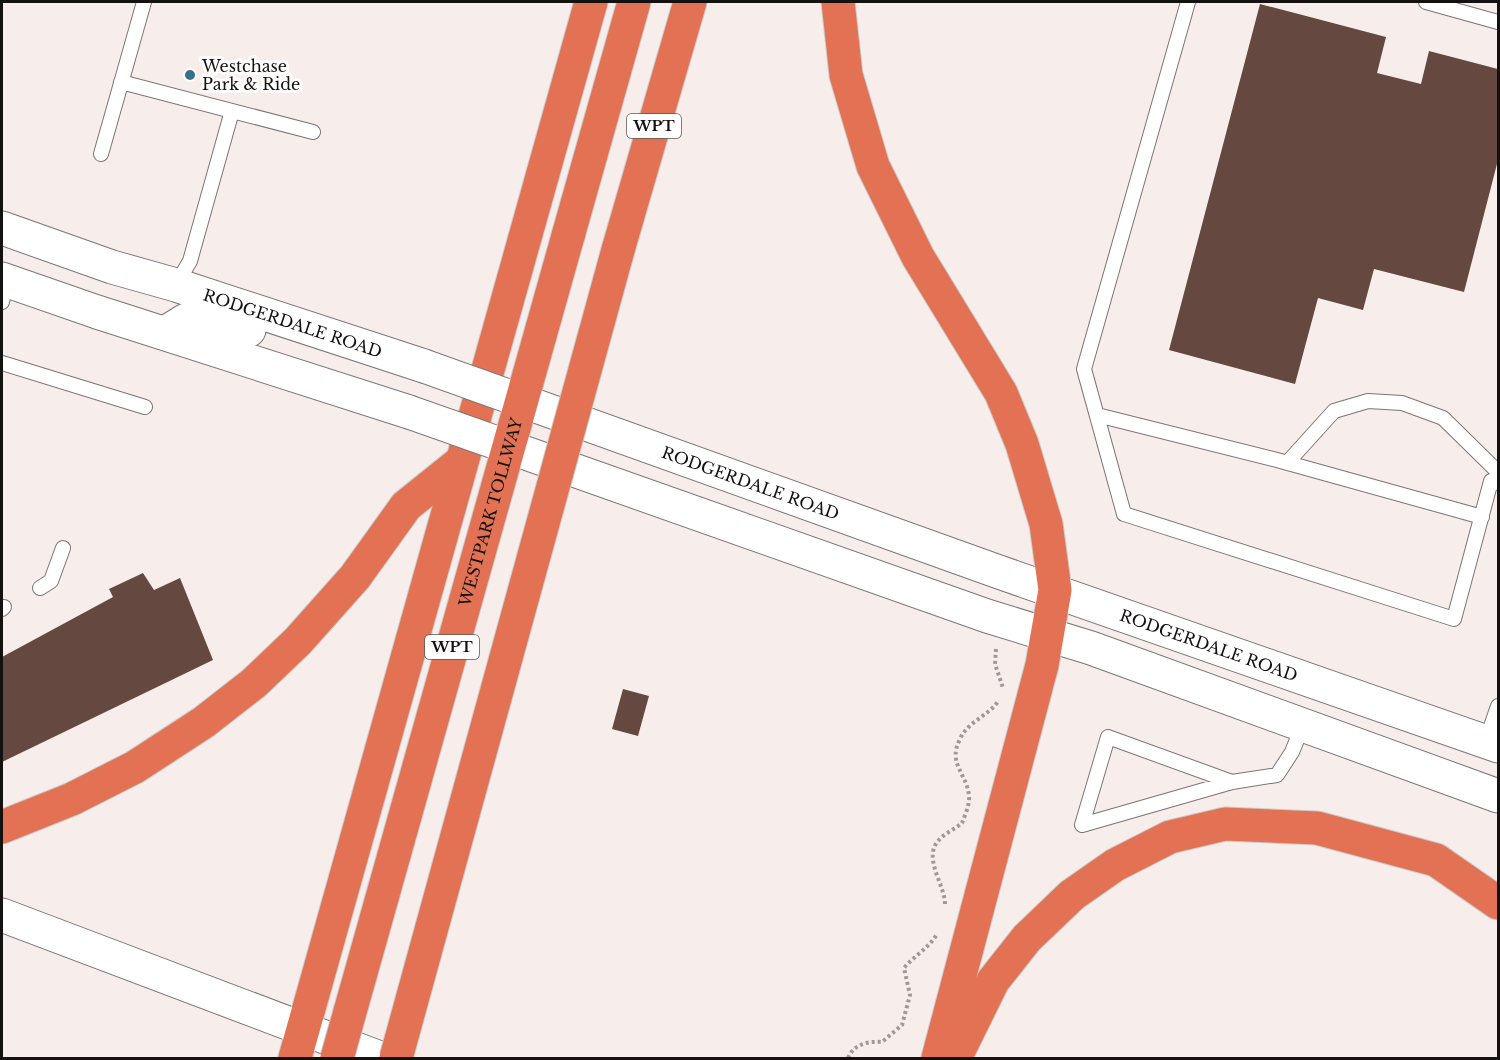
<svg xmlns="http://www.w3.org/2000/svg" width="1500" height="1060" font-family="'Libre Baskerville',serif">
<rect width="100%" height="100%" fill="#f7eeec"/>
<path fill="#654940" d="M1260 4 1386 37 1377 73 1421 84 1429 51 1498 69V160L1464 292 1374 269 1363 310 1318 298 1295 384 1169 350Z
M143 573 154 590 180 578 213 660 2 762V657L113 597 109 589Z
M623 689 649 696 638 736 612 729Z"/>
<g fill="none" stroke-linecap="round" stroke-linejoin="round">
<g stroke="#7c7573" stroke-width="16">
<path id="service" d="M1188 2 1084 369 1124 514 1454 619 1491 481 1498 483
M1426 2 1498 22
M121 82 313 132
M101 154 144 2
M176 285 190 261 232 111
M2 302 7 281
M2 363 145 407
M1097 415 1277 460 1482 517
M1287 463 1334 411 1368 401 1402 403 1443 418 1495 469
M40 588 51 581 63 548
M2 609 4 607
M1486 741 1498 706
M1082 825 1232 782 1277 775 1292 752 1303 725
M1082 825 1108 737 1232 782"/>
</g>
<g stroke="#7c7573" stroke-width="35">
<g id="tertiary">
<path id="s1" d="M2 228 112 267 176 285 424 366"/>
<path d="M2 279 97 312 409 412"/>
<path d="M165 333 186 320 214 319 249 330"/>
<path id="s2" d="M536 406 999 572 1498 746"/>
<path d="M520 451 987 616 1091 648 1498 796"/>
</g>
</g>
<g stroke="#7c7573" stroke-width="35">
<path id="secondary" d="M2 915 380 1058"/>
</g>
<g stroke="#cbcbcb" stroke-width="35">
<path id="motorway" d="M838 2 846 75 873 166 918 257 1001 393 1022 444 1046 524 1055 590 1042 665 938 1058
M568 236 634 2
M618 250 690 2
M2 827 72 799 135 767 204 722 254 683 298 641 355 577 406 506 462 461
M295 1058 591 2
M944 1058 960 1048 993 981 1027 938 1072 895 1115 865 1170 837 1225 824 1317 828 1436 860 1498 903"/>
</g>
<path stroke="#a09998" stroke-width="4" stroke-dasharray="3 3" stroke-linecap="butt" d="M996 649 995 664 1003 688
M945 904C945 885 922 857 939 840 945 833 955 829 962 823 965 815 970 804 969 796 967 773 947 764 960 739 968 721 989 716 999 700
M848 1058C854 1044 868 1041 882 1042L902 1025 910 995 904 968C914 956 929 948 937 934"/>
<use href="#service" stroke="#fff" stroke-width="14"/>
<use href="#tertiary" stroke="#fff" stroke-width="33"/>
<use href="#secondary" stroke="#fff" stroke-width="33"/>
<use href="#motorway" stroke="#e27253" stroke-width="33"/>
<g stroke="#7c7573" stroke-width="35" stroke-linecap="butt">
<path id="tertiary-bridge" d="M424 366 536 406
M409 412 520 451"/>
</g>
<g stroke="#cbcbcb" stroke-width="35" stroke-linecap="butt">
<g id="motorway-bridge">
<path id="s3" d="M337 1058 568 236"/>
<path d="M396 1058 618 250"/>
</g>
</g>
<use href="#tertiary-bridge" stroke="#fff" stroke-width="33"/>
<use href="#motorway-bridge" stroke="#e27253" stroke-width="33"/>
</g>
<circle fill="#357288" stroke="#fffdfd" stroke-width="2" cx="190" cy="75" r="6"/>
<g text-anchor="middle" stroke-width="6" stroke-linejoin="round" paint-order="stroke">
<g fill="#fffdfd" stroke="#5a5858" stroke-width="1.5">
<rect x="627" y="114" width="54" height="24" rx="4.5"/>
<rect x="425" y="635" width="54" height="24" rx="4.5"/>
</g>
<g font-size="15" font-weight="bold" fill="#141211">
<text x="654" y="131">WPT</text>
<text x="452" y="652">WPT</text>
</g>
<g font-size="16" fill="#141211" stroke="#fffdfd" text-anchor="start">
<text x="202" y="72">Westchase<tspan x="202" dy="18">Park &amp; Ride</tspan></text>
</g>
<g font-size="16" fill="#141211" stroke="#fffdfd">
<text dy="6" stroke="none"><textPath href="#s1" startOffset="306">RODGERDALE ROAD</textPath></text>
<text dy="6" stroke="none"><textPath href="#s2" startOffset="228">RODGERDALE ROAD</textPath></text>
<text dy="6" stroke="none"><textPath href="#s3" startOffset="567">WESTPARK TOLLWAY</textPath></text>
<text dy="6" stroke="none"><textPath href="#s2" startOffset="714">RODGERDALE ROAD</textPath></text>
</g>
</g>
<rect width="1500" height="1060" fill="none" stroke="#141211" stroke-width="6"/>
</svg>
